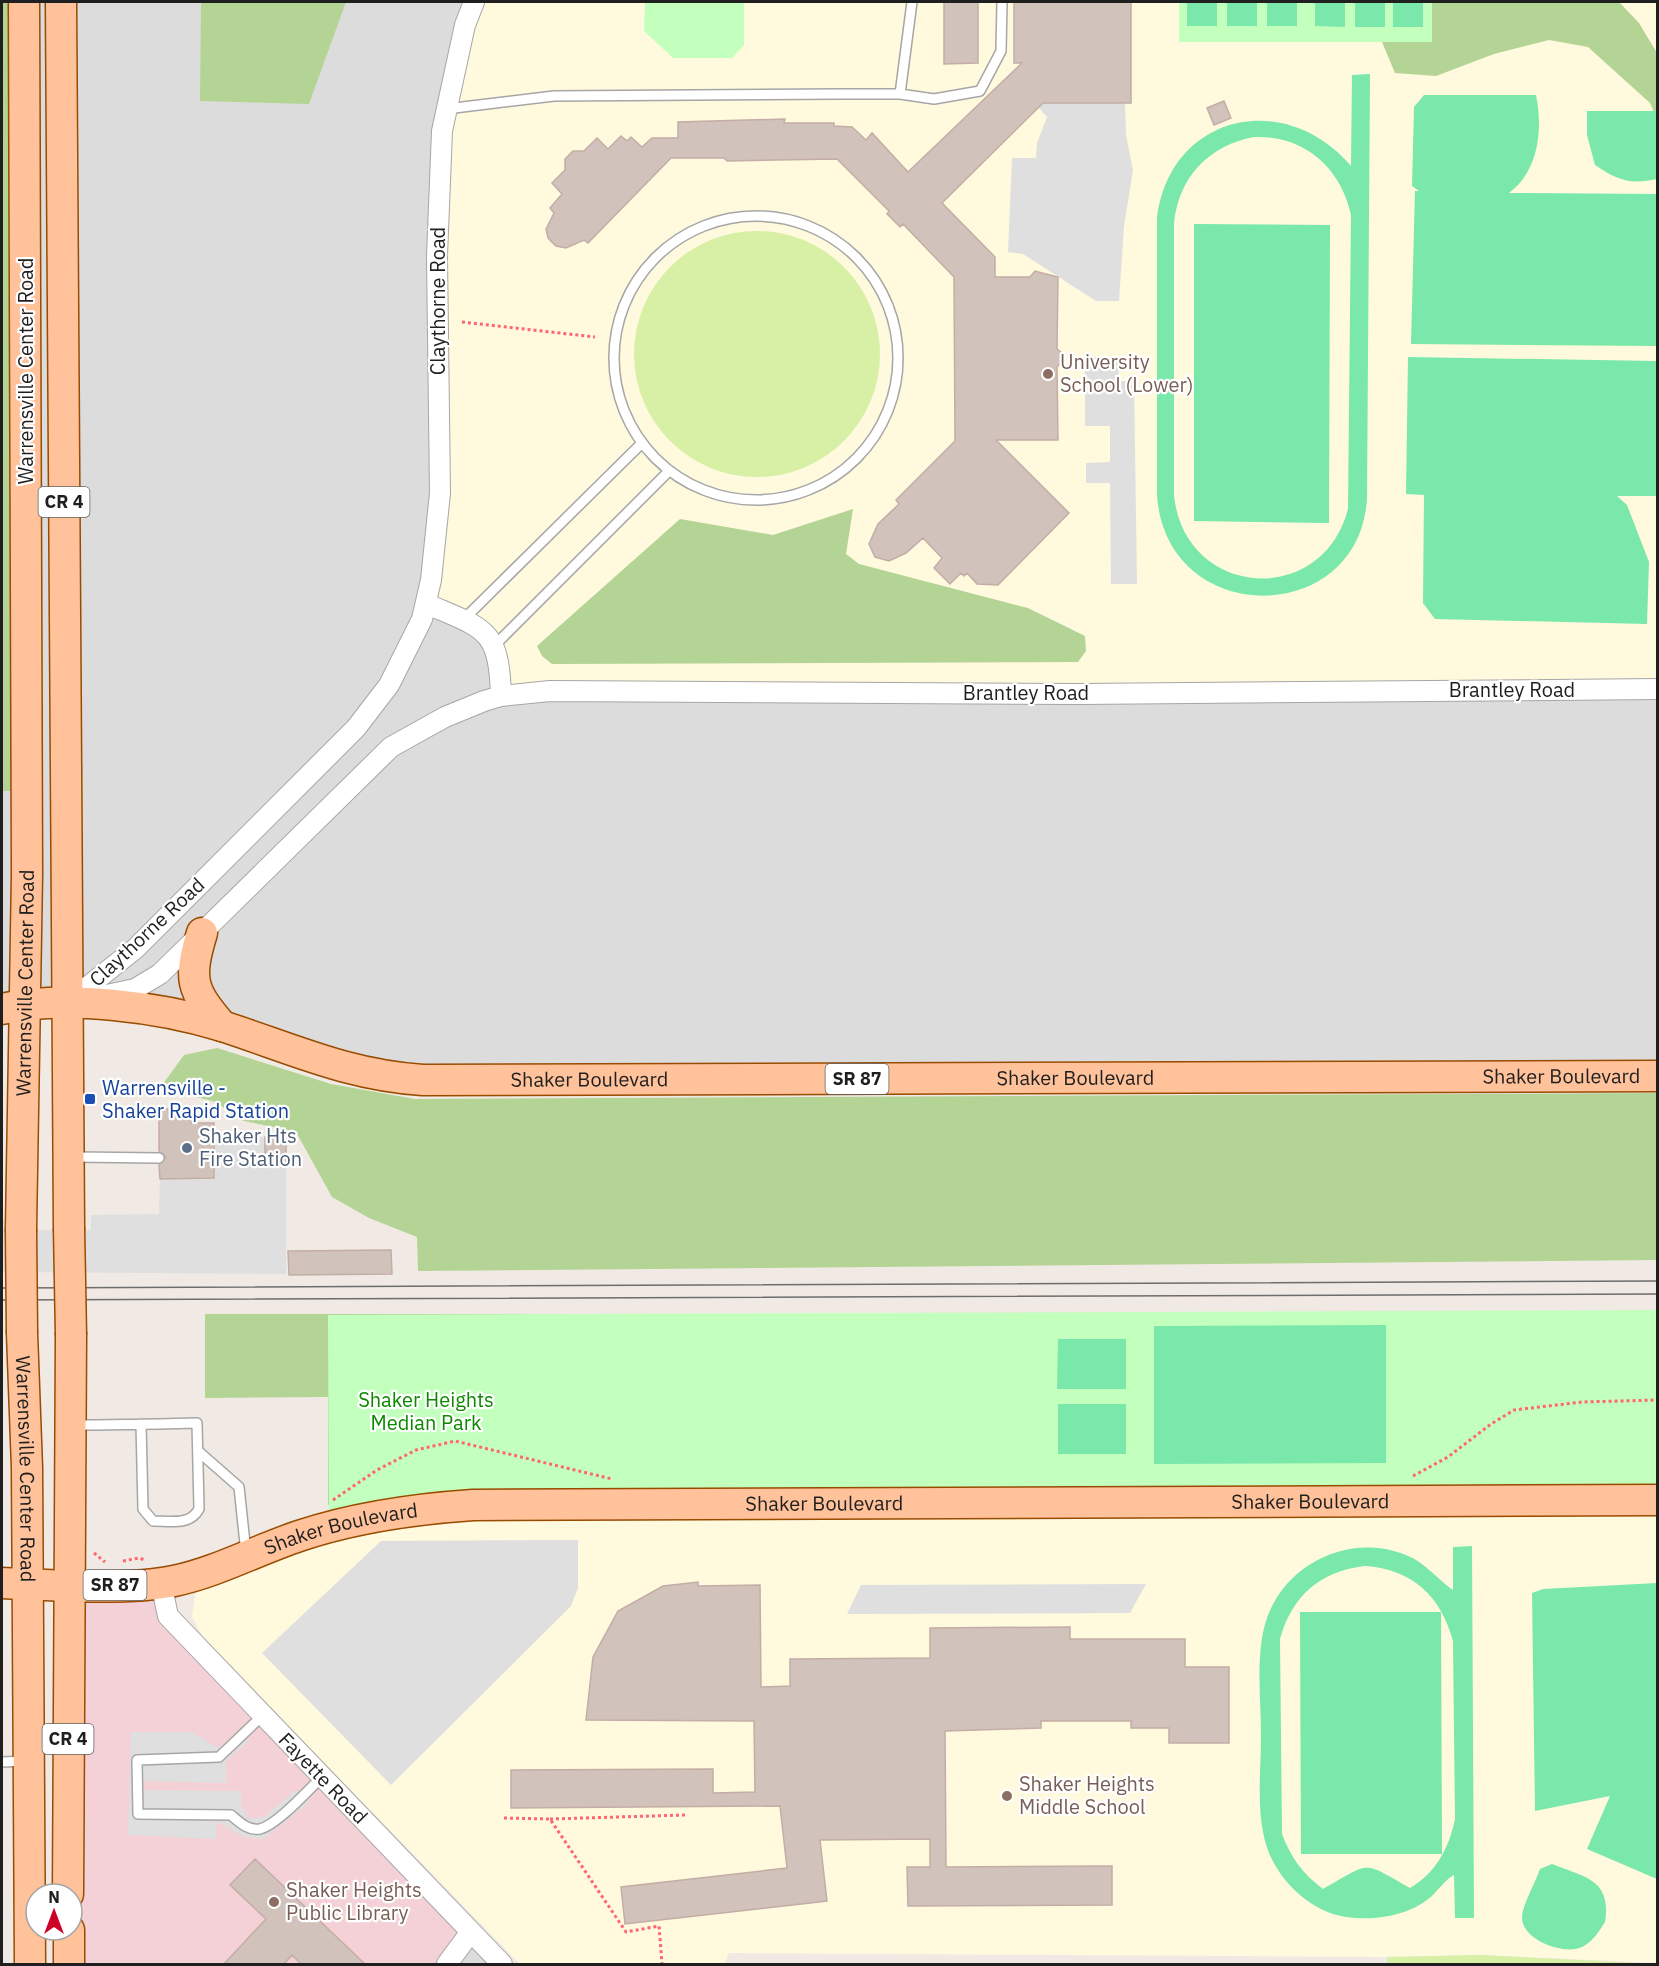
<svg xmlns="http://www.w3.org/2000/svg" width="1659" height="1966" font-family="'IBM Plex Sans',sans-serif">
<rect width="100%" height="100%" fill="#f1eae4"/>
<path fill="#dddcdc" d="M2 2H1657V1076L447 1081 222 1026 2 1000Z
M470 1933 504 1964H447Z"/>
<path fill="#f3d1d6" d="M147 1584 470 1933 447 1964H69L72 1930 69 1585Z"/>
<path fill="#fff9de" d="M474 2H1657V689L501 696 495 645 427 604 442 131Z
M1657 1508V1963L1481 1955 1387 1957 729 1953 724 1964H520L204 1639 192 1617 195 1594 202 1586 296 1547 423 1516Z"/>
<path fill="#d7f0a5" d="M634 354a123 123 0 1 1 246 0a123 123 0 1 1-246 0Z
M1481 1955 1657 1964H1387V1957Z"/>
<path fill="#b3d494" d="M2 2H24L27 791H2Z
M201 2H346L309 104 200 101Z
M1432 2H1619L1639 23 1657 53V119L1650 103 1588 47 1549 40 1494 54 1436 76 1395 73 1382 42H1432Z
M853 509 846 554 859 564 1028 608 1085 636 1086 651 1078 662 552 664 542 656 537 646 680 519 773 535Z
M217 1048 331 1084 415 1099 1657 1093V1260L418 1271 417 1237 369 1218 332 1197 296 1132 240 1120 216 1102 160 1088 184 1055Z
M205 1314H652L328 1505V1397L205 1398Z"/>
<path fill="#c3ffbd" d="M645 2H744V45L732 58H673L644 31Z
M1179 2H1432V42H1179Z
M1657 1310V1500L529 1503 329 1528 328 1315Z"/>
<path fill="#7ae8aa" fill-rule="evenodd" d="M1187 2H1217V26H1187Z
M1227 2H1257V26H1227Z
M1267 2H1297V26H1267Z
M1315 2H1345V27L1315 26Z
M1355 2H1385V27H1355Z
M1393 2H1423V27H1393Z
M1370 74 1367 499C1359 628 1166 629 1157 495V218C1170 114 1285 88 1351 166L1352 75ZM1254 137C1304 135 1341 168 1351 215L1348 509C1322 609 1184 598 1174 495V224C1178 178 1209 145 1254 137Z
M1424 95H1536C1543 129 1539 171 1509 193L1657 194V346L1411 344 1415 191H1419L1412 186 1414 107Z
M1587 111H1657V179C1630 185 1617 180 1595 165L1587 135Z
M1194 224 1330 225 1329 523 1194 521Z
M1408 357 1657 361V496H1617L1627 505 1649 562 1647 624 1435 619 1423 603 1424 495 1406 494Z
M1386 1325V1463L1154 1464V1326Z
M1058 1339H1126V1389H1057Z
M1058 1404H1126V1454H1058Z
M1472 1546 1474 1918H1455L1454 1875C1447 1878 1438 1890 1432 1896 1409 1916 1375 1921 1346 1917 1312 1912 1282 1884 1269 1853 1255 1817 1261 1774 1261 1736 1261 1701 1256 1662 1264 1628 1279 1566 1348 1531 1406 1555 1426 1563 1437 1579 1453 1590V1547ZM1365 1566C1412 1569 1441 1596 1453 1641L1455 1819C1449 1848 1436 1873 1410 1888 1361 1861 1373 1861 1323 1889 1303 1874 1291 1858 1282 1834L1280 1639C1292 1596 1320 1571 1365 1566Z
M1657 1583H1658L1657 1879 1587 1849 1610 1796 1535 1811 1532 1593 1543 1589Z
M1300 1612H1441L1442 1854H1301Z
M1552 1864C1584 1877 1612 1879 1605 1922 1600 1930 1593 1941 1584 1946 1566 1957 1521 1940 1522 1917 1522 1906 1536 1881 1540 1869Z"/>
<path fill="#dfdfdf" d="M1043 103H1125L1126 135 1133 170 1124 226 1119 301H1096L1023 254 1008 252 1012 158H1036L1037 143 1047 117 1038 107Z
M1085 357H1118L1119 381H1134L1137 584H1111L1110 483H1086V463L1110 462V426H1085Z
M286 1137V1274L2 1272V1220H4V1230H91V1215L159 1214 160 1179 214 1178V1138Z
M578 1540V1588L571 1606 391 1785 262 1653 381 1541Z
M1146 1584 1130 1613 847 1614 861 1585Z
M131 1732H192L218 1748 239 1732 250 1740 226 1761 227 1783 144 1781V1790L241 1791V1805L249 1819 264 1817 296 1790 310 1802 263 1839 244 1837 217 1821 216 1839 128 1835Z"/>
<path fill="#d1c2bc" stroke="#c4ada5" stroke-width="1.5" d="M944 2H978V63L944 64Z
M1014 2H1131V103H1043L942 203 995 257V277H1030L1035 271 1058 277 1057 349 1061 352V363L1057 367 1058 440H996L1069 513 998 585 977 584 967 573 964 576 961 573 950 584 934 568 942 558 923 538 906 553 889 561 875 557 869 544 878 524 899 504 896 500 955 441 954 277 903 224 900 227 887 214 889 211 837 159 727 161 724 158H671L588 243 584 240 566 248 556 246 548 238 546 229 554 213 550 208 562 194 552 183 565 170V159L573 151H584L597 138 608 149 621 136 627 141 631 137 642 147 652 138H678V122L785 119 784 123H834V126L852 127 866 140 872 133 908 172 1022 63H1014Z
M1224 101 1231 118 1214 125 1207 108Z
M159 1109H191V1123H214V1178L160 1179 159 1165 166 1157 159 1151Z
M265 1137H286V1164H265Z
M391 1250 392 1274 289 1275 288 1251Z
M698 1582V1586L760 1585 761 1687 790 1686V1659L930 1658V1628L1070 1627V1639H1185V1667H1229V1743H1169V1728H1131V1721H1041V1728L945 1731 946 1867 1112 1866V1905L908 1906 907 1867H930V1839L820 1840 827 1901 625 1924 621 1887 787 1868 780 1806 511 1808V1770L713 1769V1793L755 1792 754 1721 586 1720 593 1657 618 1611 663 1586Z
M255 1859 366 1965H302L292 1955 283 1965H223L266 1919 230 1885Z"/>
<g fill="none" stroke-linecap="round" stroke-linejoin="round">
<g stroke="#a6a6a6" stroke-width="12">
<path id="lane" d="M900 94 912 2
M446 109 554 96 839 94H900L934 99 980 91 1001 51 1002 2
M614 358a142 142 0 1 1 284 0a142 142 0 1 1-284 0Z
M463 620 640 445
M495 645 669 471
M74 1157 159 1158
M73 1425C115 1425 156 1424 197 1423L199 1509C190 1526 170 1521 153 1521L143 1509 141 1424
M198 1451 239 1487 246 1553
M263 1715 219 1757 137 1760 138 1814 231 1815C239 1822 248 1831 260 1829 277 1825 308 1790 322 1777
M2 1762 26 1761"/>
</g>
<g stroke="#a6a6a6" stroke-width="22">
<path id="street" d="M427 604C485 629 499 628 501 696
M102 996 135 989 160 974 391 747 445 717 484 701 501 696 550 691 1081 694 1658 689
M67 1003 135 949 356 728 389 685 422 619 431 580 440 493 437 256 442 131 465 25 474 2
M161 1583 168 1616 502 1964
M447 1964 470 1933"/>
</g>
<g stroke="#994b00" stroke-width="33">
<g id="primary">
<path d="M61 2 69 1228"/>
<path d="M202 933C188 979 191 990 222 1026"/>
<path id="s1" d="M2 1009C63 994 161 1007 222 1026 293 1049 347 1075 423 1080L1658 1076"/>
<path id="s2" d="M21 1229 27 874 24 2"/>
<path id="s3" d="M22 1333 27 1468 30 1964"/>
<path id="s4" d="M2 1583C52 1585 126 1591 174 1581 217 1572 257 1550 299 1536 356 1517 414 1509 473 1505L1658 1500"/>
<path d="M68 1894 71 1335"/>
<path d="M69 1930V1964"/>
</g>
</g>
<path stroke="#ff6672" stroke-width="3" stroke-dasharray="3 3" stroke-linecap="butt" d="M462 322 595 337
M1413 1476 1448 1457 1491 1424 1514 1410 1582 1402 1658 1400
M333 1500 377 1470 416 1450 455 1441 612 1479
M94 1553 105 1562
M123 1561 139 1558 145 1560
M504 1818 550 1819 626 1932 659 1926 662 1964
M550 1819 685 1815"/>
<use href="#lane" stroke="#fff" stroke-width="9"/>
<use href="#street" stroke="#fff" stroke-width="20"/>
<use href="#primary" stroke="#ffc29a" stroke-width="30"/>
<path stroke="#6d6d6d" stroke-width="1.5" d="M2 1288 1658 1281
M2 1300 1658 1294"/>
<g stroke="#994b00" stroke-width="33" stroke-linecap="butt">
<path id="primary-bridge" d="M69 1228 71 1335
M21 1229 22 1333"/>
</g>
<use href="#primary-bridge" stroke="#ffc29a" stroke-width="30"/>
</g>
<g fill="#8d6e63" stroke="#fff" stroke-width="2">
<circle cx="1048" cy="374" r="6"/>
<circle cx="1007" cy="1796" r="6"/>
<circle cx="274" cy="1902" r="6"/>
</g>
<rect fill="#1a4fb4" stroke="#fff" stroke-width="2" x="84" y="1093" width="12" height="12" rx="3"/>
<circle fill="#5c6f8a" stroke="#fff" stroke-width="2" cx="187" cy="1148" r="6"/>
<g text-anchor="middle" stroke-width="4.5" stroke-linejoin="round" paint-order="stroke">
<g fill="#fff" stroke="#626262" stroke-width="1.5">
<rect x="38.5" y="487" width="51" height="30" rx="4.5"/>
<rect x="825.5" y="1064" width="63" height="30" rx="4.5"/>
<rect x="83.5" y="1570" width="63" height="30" rx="4.5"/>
<rect x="42.5" y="1724" width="51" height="30" rx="4.5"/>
</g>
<g font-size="18" font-weight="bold" fill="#1f1f1f">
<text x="64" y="508">CR 4</text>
<text x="857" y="1085">SR 87</text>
<text x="115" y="1591">SR 87</text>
<text x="68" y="1745">CR 4</text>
</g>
<g font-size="20" fill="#1f1f1f" stroke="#fff">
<text transform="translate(438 301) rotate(-90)" y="7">Claythorne Road</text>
<text transform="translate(26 371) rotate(-90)" y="7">Warrensville Center Road</text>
<text x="1512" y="697">Brantley Road</text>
<text x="1026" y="700">Brantley Road</text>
<text transform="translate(147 932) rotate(-43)" y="7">Claythorne Road</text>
<text dy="7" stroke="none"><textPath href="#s2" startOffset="246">Warrensville Center Road</textPath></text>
<text dy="7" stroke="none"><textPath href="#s1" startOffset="1570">Shaker Boulevard</textPath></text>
<text dy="7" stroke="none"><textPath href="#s1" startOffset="1084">Shaker Boulevard</textPath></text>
<text dy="7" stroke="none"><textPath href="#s1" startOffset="598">Shaker Boulevard</textPath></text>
<text dy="7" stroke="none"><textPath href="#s3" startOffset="136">Warrensville Center Road</textPath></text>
<text dy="7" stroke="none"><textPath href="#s4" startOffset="1320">Shaker Boulevard</textPath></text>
<text dy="7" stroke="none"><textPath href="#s4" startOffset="834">Shaker Boulevard</textPath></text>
<text dy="7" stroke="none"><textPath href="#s4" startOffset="348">Shaker Boulevard</textPath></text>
<text transform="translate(323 1778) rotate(46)" y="7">Fayette Road</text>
</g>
<g font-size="20" fill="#785e54" stroke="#fff" text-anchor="start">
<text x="1060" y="369">University<tspan x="1060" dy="23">School (Lower)</tspan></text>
<text x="1019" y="1791">Shaker Heights<tspan x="1019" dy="23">Middle School</tspan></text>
<text x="286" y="1897">Shaker Heights<tspan x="286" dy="23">Public Library</tspan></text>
</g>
<g font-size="20" fill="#164399" stroke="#fff" text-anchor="start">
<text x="102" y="1095">Warrensville -<tspan x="102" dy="23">Shaker Rapid Station</tspan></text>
</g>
<g font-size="20" fill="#4e5e75" stroke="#fff" text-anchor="start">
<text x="199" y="1143">Shaker Hts<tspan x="199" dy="23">Fire Station</tspan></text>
</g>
<g font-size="20" fill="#0d8900" stroke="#fff">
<text x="426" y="1407">Shaker Heights<tspan x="426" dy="23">Median Park</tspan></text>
</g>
</g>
<rect width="1659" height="1966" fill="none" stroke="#1f1f1f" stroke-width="6"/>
<g transform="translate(54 1912)"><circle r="28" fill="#ffffff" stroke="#a5a5a5" stroke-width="1.5"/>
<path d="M0-4.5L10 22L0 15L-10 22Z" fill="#cd0025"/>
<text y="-9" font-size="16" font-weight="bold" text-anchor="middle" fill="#1f1f1f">N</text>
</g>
</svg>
